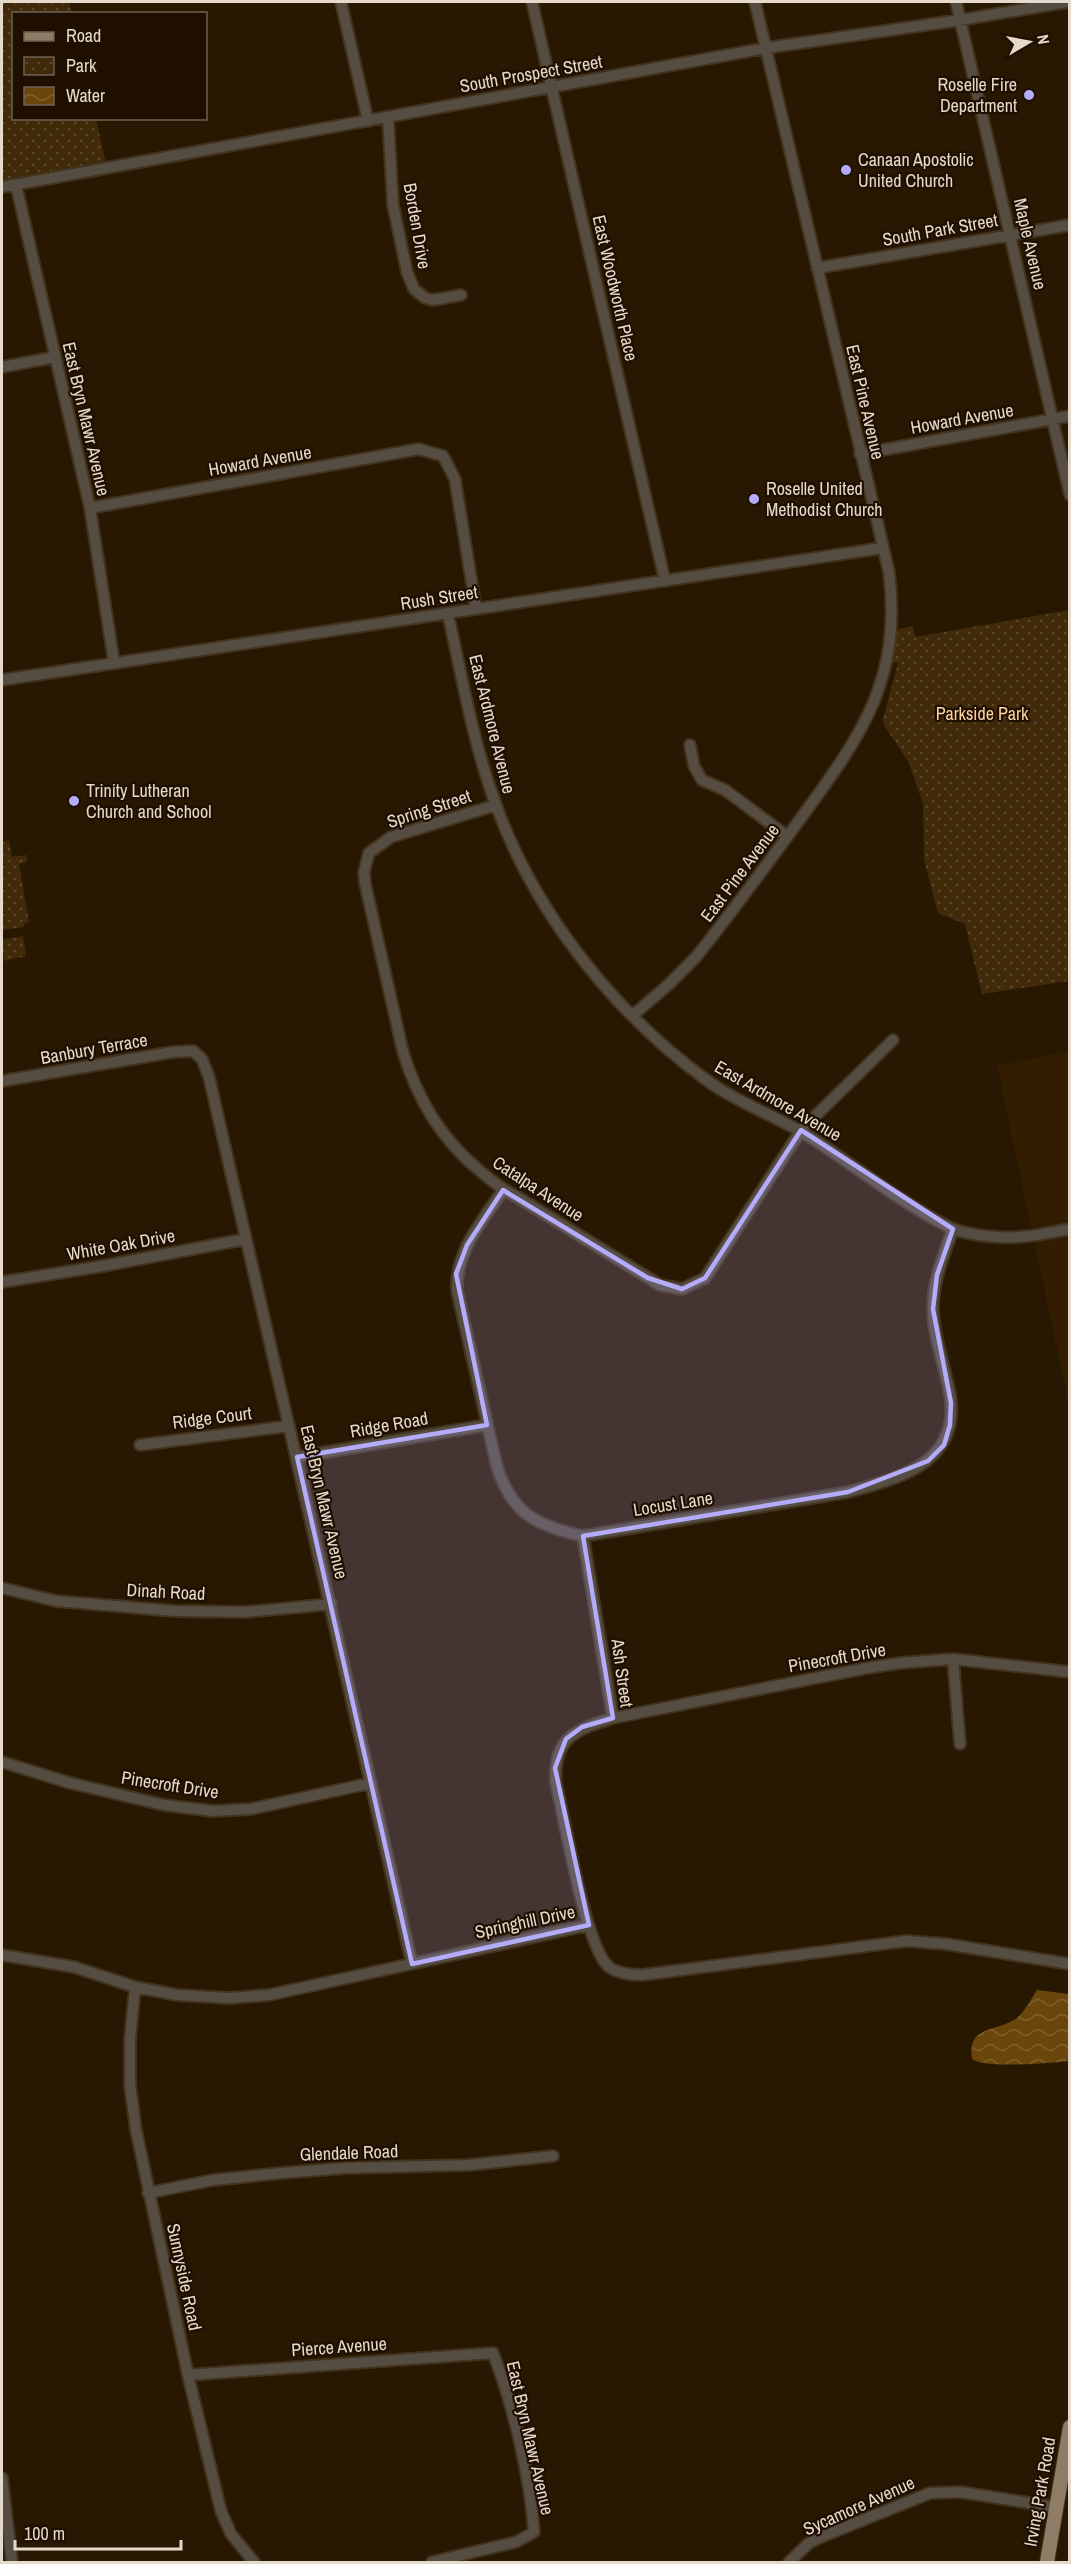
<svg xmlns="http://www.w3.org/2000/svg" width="1071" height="2564" font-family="'Archivo Narrow',sans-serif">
<defs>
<pattern id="park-dots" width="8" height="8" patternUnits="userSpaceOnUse" patternTransform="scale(1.5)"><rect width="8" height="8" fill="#402a0a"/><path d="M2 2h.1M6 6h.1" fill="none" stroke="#5b482c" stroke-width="1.8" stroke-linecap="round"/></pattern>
<pattern id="water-waves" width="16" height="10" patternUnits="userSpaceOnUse" patternTransform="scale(1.5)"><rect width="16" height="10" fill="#6a460c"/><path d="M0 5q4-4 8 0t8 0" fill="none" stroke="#7f602e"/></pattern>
</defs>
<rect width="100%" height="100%" fill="#281802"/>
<path fill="#321d00" d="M1069 1051V1406L997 1066Z"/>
<path fill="url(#park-dots)" d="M2 2H69L72 13 14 14V118L96 119 107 168 2 187Z
M1069 610V981L982 994 965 924 938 913 924 860 923 804 909 763 884 725 883 719 898 663 893 662 890 659 894 630 913 626 915 637Z
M9 840 12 857 26 855 27 862 19 864 29 922 24 924V927L2 930V842Z
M23 936 26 956 4 961 2 940Z"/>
<path fill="url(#water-waves)" d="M1037 1990 1069 1994V2061C1050 2063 986 2069 972 2059 967 2026 994 2032 1014 2020 1024 2014 1031 1999 1037 1990Z"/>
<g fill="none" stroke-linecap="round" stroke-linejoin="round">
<g stroke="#42331e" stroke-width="14">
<path id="minor" d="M341 2 368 121
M532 2 665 581
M956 2 1070 495
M388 117 393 205 407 272 414 289 425 298 433 300 461 295
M16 185 90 508 114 662
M2 187 766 48 960 20 1067 2
M817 268 1070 225
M2 367 55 357
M860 454 1070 416
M90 508 419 449 443 456 455 479 476 609
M448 614C462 677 473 743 496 805 535 913 613 1011 705 1079 740 1105 782 1118 818 1142 860 1170 907 1206 951 1228 965 1234 983 1236 998 1237 1022 1239 1046 1233 1070 1229
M2 680 882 548
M690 745 694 766 702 780 725 790 787 836
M496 805 391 837 369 853 364 872 365 883 403 1052C418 1100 441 1139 480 1171 491 1180 501 1189 514 1195L660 1285 682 1289 705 1278 801 1130 893 1040
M632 1016 668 985 696 957C730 915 761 872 793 829 856 742 903 686 889 572L755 2
M2 1081 173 1052 193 1051 202 1059 209 1077 412 1964
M503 1190C481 1223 455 1251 457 1291L497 1467C512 1514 537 1526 583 1536L848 1492C896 1479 956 1465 951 1403 951 1393 947 1382 945 1372 940 1351 933 1329 933 1308 933 1280 944 1255 953 1229
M2 1282 103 1266 246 1239
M140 1445 289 1426
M297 1457 487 1425
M583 1536 613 1718
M2 1588 56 1601 175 1611 245 1612 331 1604
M953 1659 960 1744
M1070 1672 953 1659 900 1663 867 1668 613 1718C575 1730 553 1738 556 1783 565 1821 585 1942 607 1965 614 1973 632 1975 642 1975L906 1941 946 1944 1070 1964
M2 1762 70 1783 164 1805 213 1811 251 1809 371 1783
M2 1955 74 1967 135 1987 177 1995 229 1998 269 1995 589 1925
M135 1987 130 2040V2085L136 2130 188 2375 221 2511 231 2534 254 2562
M148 2193 213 2180 282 2173 345 2168 469 2165 553 2156
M188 2375 493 2353C513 2404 530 2477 534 2532L516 2542 432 2562
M2 2478 12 2562
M789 2562 809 2543 821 2537 930 2493 960 2492 1055 2507"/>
</g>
<g stroke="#42331e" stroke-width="16">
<path id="major" d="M1047 2562 1070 2427"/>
</g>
<use href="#minor" stroke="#554c42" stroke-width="10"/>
<use href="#major" stroke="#8e7c67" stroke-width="14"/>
</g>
<path fill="#b4acf9" fill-opacity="0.2" stroke="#b4acf9" stroke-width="4.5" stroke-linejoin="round" d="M801 1130 953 1229 937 1275 933 1309 951 1403 950 1425 944 1445 928 1461 848 1492 583 1536 613 1718 582 1727 566 1739 555 1768 589 1925 412 1964 297 1457 487 1425 456 1274 467 1245 503 1190 648 1278 682 1289 705 1278Z"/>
<g fill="#b4acf9" stroke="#1f0f00" stroke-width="2">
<circle cx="1029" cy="95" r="6"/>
<circle cx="846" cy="170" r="6"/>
<circle cx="754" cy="499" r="6"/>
<circle cx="74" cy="801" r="6"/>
</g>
<g text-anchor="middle" stroke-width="4.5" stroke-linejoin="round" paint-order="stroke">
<g font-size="18" fill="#e4d9cb" stroke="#1f0f00">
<text transform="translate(531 74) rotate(-10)" y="6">South Prospect Street</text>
<text transform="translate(417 226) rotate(80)" y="6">Borden Drive</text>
<text transform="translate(940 230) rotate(-10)" y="6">South Park Street</text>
<text transform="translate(1030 244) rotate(77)" y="6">Maple Avenue</text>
<text transform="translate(615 288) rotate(77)" y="6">East Woodworth Place</text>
<text transform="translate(865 402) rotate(77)" y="6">East Pine Avenue</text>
<text transform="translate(86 419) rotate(77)" y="6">East Bryn Mawr Avenue</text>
<text transform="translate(962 419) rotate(-10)" y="6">Howard Avenue</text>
<text transform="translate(260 461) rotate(-10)" y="6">Howard Avenue</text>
<text transform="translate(439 598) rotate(-9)" y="6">Rush Street</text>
<text transform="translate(492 724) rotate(76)" y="6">East Ardmore Avenue</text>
<text transform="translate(429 809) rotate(-18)" y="6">Spring Street</text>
<text transform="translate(740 873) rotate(-53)" y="6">East Pine Avenue</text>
<text transform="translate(94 1049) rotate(-10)" y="6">Banbury Terrace</text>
<text transform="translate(778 1101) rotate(30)" y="6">East Ardmore Avenue</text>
<text transform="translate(538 1189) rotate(33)" y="6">Catalpa Avenue</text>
<text transform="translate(121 1245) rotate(-10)" y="6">White Oak Drive</text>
<text transform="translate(212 1418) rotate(-7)" y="6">Ridge Court</text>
<text transform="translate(389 1425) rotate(-10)" y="6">Ridge Road</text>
<text transform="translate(324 1502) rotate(77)" y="6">East Bryn Mawr Avenue</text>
<text transform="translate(673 1504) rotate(-9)" y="6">Locust Lane</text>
<text transform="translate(166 1592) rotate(3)" y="6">Dinah Road</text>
<text transform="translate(837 1658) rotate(-10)" y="6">Pinecroft Drive</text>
<text transform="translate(622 1673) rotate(82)" y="6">Ash Street</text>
<text transform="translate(170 1785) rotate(9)" y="6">Pinecroft Drive</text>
<text transform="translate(525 1922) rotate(-12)" y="6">Springhill Drive</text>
<text transform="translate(349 2153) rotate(-2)" y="6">Glendale Road</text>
<text transform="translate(184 2277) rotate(78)" y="6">Sunnyside Road</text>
<text transform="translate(339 2347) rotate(-4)" y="6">Pierce Avenue</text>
<text transform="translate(530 2438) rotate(77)" y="6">East Bryn Mawr Avenue</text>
<text transform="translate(1040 2492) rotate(-80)" y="6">Irving Park Road</text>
<text transform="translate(859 2506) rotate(-24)" y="6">Sycamore Avenue</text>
</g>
<g font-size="18" fill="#e4d9cb" stroke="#1f0f00" text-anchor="start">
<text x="1017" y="91" text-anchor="end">Roselle Fire<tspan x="1017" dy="21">Department</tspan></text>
<text x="858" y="166">Canaan Apostolic<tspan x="858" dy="21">United Church</tspan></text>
<text x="766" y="495">Roselle United<tspan x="766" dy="21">Methodist Church</tspan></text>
<text x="86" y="797">Trinity Lutheran<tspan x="86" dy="21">Church and School</tspan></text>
</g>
<g font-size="18" fill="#fcd29f" stroke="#1f0f00">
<text x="982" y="720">Parkside Park</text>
</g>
</g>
<rect width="1071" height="2564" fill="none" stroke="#e4d9cb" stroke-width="6"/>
<rect x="12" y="12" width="195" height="108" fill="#1f0f00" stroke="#6e6051" stroke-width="1.5"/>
<rect x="24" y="32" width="30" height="9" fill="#8e7c67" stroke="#6e6051" stroke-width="1.5"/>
<text x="66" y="42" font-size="18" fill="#e4d9cb">Road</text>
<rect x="24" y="57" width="30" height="18" fill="url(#park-dots)" stroke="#6e6051" stroke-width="1.5"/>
<text x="66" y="72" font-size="18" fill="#e4d9cb">Park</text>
<rect x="24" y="87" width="30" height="18" fill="url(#water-waves)" stroke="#6e6051" stroke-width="1.5"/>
<text x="66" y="102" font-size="18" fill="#e4d9cb">Water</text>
<g transform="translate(1029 42) rotate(80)" stroke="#1f0f00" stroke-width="4.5" paint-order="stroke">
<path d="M0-4.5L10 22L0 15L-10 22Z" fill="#e4d9cb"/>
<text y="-9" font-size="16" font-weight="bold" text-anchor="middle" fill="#e4d9cb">N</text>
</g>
<path d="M15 2540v9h166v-9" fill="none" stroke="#e4d9cb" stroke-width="3"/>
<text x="24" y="2540" font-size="18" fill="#e4d9cb" stroke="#1f0f00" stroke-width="4.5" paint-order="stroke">100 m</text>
</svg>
